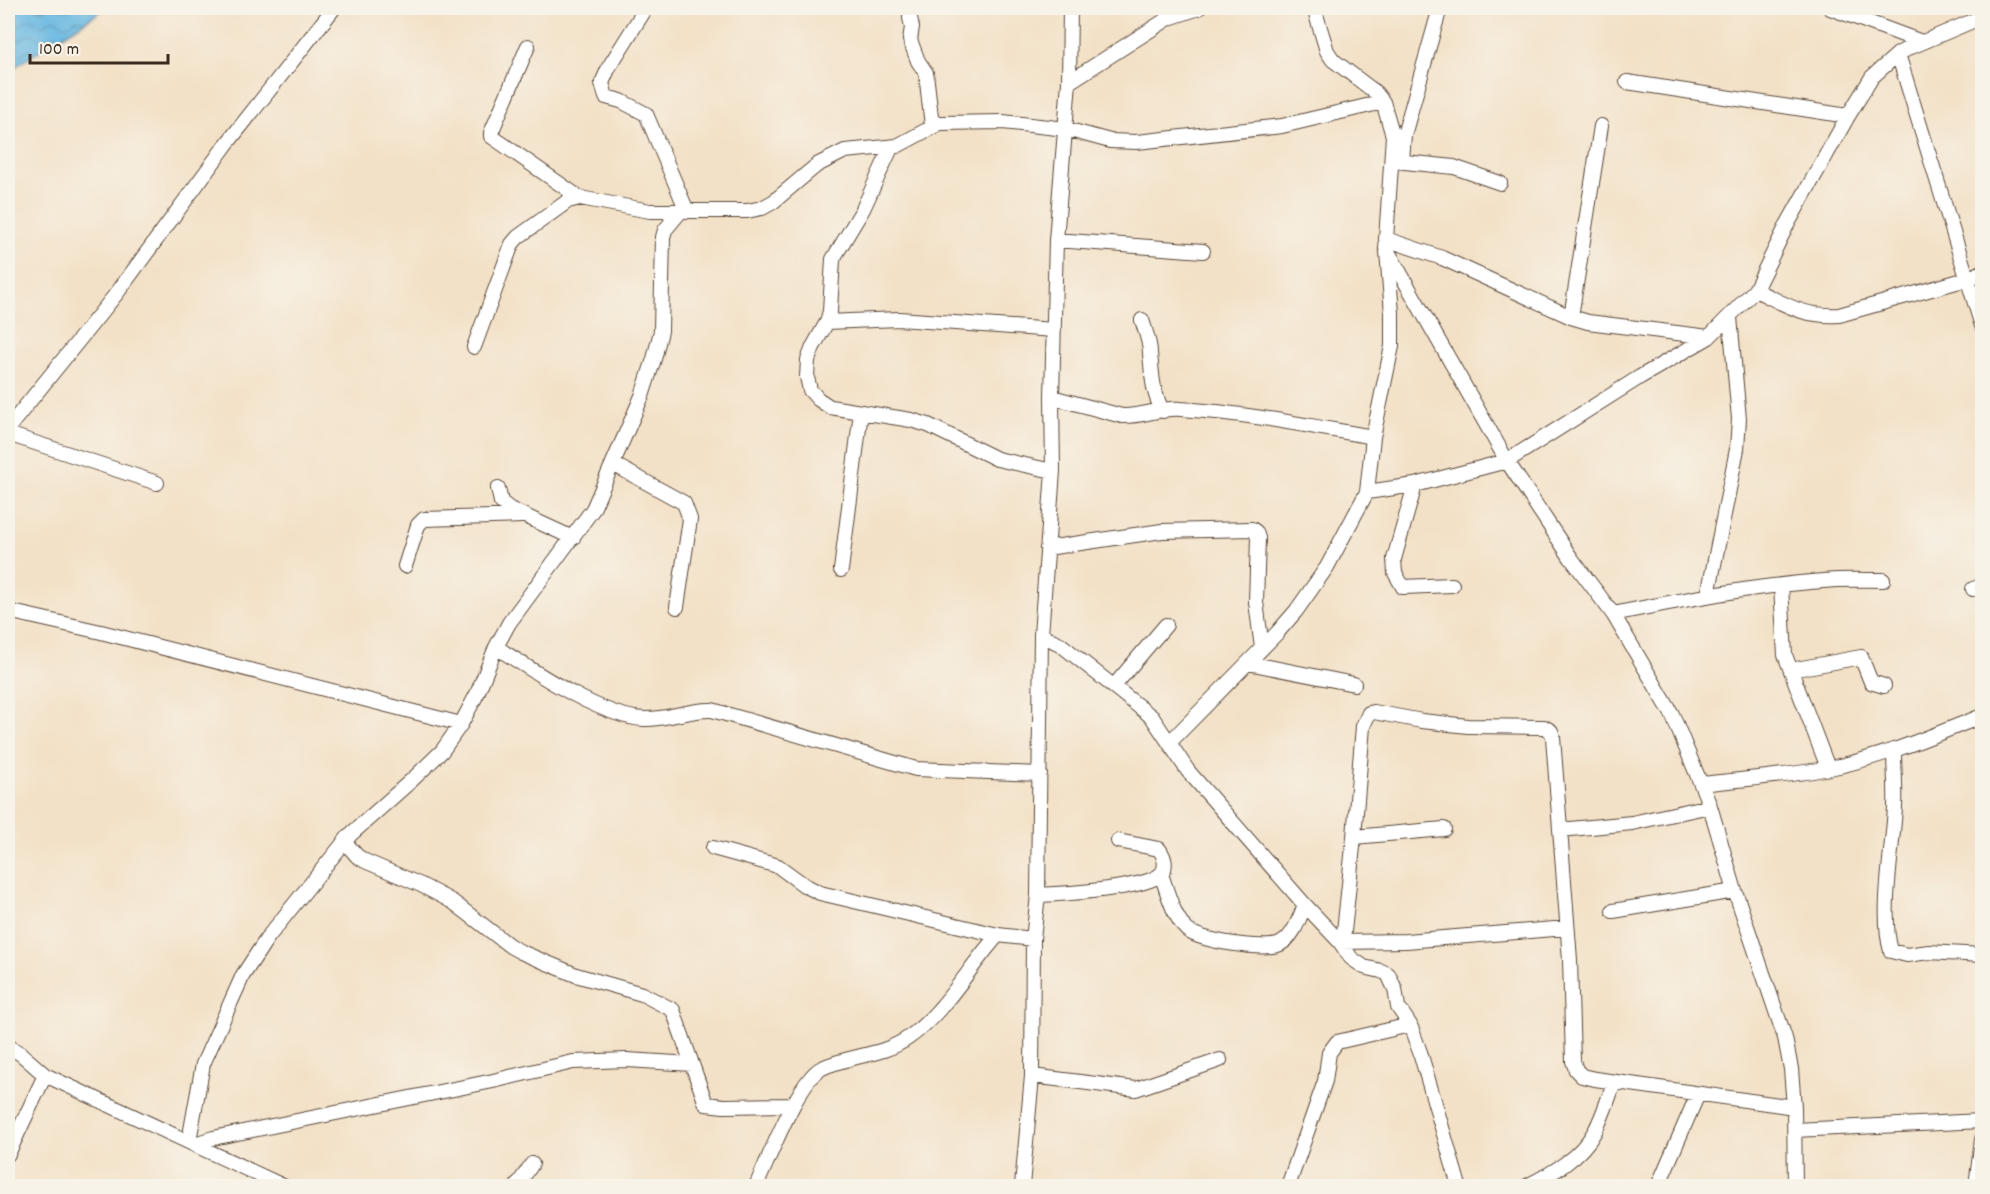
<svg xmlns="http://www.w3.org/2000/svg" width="1990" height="1194" font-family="Dekko,sans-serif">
<defs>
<pattern id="water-waves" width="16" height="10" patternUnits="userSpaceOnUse" patternTransform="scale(1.5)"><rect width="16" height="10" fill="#67b8e2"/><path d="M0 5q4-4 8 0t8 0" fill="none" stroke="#5696b7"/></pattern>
</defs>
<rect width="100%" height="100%" fill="#f7f3e8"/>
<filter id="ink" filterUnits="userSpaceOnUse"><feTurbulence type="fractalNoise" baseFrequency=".0167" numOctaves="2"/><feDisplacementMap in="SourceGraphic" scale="12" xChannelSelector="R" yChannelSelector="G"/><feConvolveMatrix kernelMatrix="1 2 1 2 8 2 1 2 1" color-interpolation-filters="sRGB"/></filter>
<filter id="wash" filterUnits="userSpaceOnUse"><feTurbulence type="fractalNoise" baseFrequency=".008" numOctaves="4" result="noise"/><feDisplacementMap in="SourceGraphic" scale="24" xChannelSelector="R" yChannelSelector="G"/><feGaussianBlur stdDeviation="1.35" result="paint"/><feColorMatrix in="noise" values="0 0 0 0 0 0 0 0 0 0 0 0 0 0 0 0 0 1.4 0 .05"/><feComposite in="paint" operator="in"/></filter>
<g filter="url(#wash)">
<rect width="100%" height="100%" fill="#f3e1c7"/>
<path fill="url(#water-waves)" stroke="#517180" stroke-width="1.5" d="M8 8H106L16 66 8 78Z"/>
</g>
<g filter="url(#ink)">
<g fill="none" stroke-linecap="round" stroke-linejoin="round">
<g stroke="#574537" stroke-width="16">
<path id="minor" d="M646 8 609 67 602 83 606 97 621 101 646 114 687 211
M911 8 910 18 912 27 910 40 918 61 926 73 932 126
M1830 8 1922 42
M528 46 491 133V136L580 198
M1898 54 1982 326
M1069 82 1169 18 1199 8
M1627 82 1848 116
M891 148 863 209 833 259 830 311 827 322 813 347 808 360 807 377 810 390 818 399 830 407 911 420 928 425 997 459 1053 471
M1395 161 1454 167 1500 183
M1402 161 1404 135 1440 8
M1386 239 1442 258 1571 317 1588 322 1709 337
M1056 240 1203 251
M1386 248 1507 461 1571 558 1613 614 1672 714 1710 806 1735 891 1785 1038 1791 1069 1794 1107 1795 1186
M1755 290C1787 305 1803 317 1839 315L1967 279 1982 272
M1571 317 1601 126
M1142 320C1145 330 1150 342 1150 353 1152 373 1152 393 1163 411
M827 322 899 319 1054 330
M474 347 512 244 518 237 568 201 580 198 650 211H747L762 208 773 202 817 165 845 151 897 146 940 123 1003 122 1066 129 1110 141 1137 142 1282 126 1383 102
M1052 397 1122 416C1142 417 1161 407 1181 409 1246 413 1310 426 1373 437
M8 428 117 293 226 145 334 8
M8 434 157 483
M613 464 684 503 690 519 677 607
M1415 485 1394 559 1395 573 1403 587 1452 585
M498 488 501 502 510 509 573 538
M1367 492 1415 485 1507 461 1640 377 1709 337 1755 290 1787 225 1848 116 1872 77 1898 54 1909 48 1982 17
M1047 548 1162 531 1252 529 1256 532 1258 538 1256 602 1262 648
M405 566 418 525 424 519 522 516
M841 570 861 412
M1781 586 1785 655 1828 768
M1973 589 1982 586
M1708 595 1737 449 1739 419 1730 317
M8 611 101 632 461 724
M1613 614C1682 600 1752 586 1823 581 1843 579 1863 580 1883 580
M1041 635 1060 644 1152 717 1188 771 1305 905 1340 942 1351 958 1364 967 1381 971 1388 974 1395 989 1398 1007 1410 1025 1420 1052 1459 1186
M496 647C532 670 601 717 644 719 667 720 689 709 712 710L916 769 1040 774
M1248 663 1354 684
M1791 670 1861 657 1871 682 1884 686
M1114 686 1166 625
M1169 743 1277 633 1296 611 1327 567 1367 492 1373 437 1392 346V313L1386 239 1393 136 1383 102 1375 92 1333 60 1327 51 1314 8
M1894 751C1894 769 1896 788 1895 807 1893 848 1880 913 1891 951L1907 955 1929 952 1982 955
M1702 784C1744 779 1788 776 1830 768 1883 757 1932 736 1982 716
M1560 830 1632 823 1710 806
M1354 837 1363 726 1369 713 1374 712 1422 721 1468 726 1544 727 1551 731 1553 737 1570 960 1573 1061 1576 1070 1582 1076 1595 1079 1794 1107
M345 842 357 856 365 861 421 885 453 902 510 946 521 952 576 975 642 994 673 1010 706 1104 724 1106 793 1105
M713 848 778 866 804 885 820 893 998 935
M1161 874C1167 891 1173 915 1186 929 1197 941 1266 951 1280 944 1294 937 1299 918 1305 905
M1038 895C1061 894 1146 889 1161 874 1168 866 1164 856 1159 849L1118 841
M1613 911 1735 891
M1343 941 1354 837 1444 829
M1340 942 1406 941 1567 928
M8 1046 21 1054 45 1075 283 1186
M1032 1076 1136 1089 1220 1060
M1795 1130 1982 1121
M189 1141 203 1064 243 975 268 937 350 835 413 779 442 751 461 724 477 694 496 647 509 623 593 509 642 396 654 359 661 331 663 237 665 230 680 212
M195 1144 213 1138 493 1081 573 1062 627 1060 692 1064
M8 1154 45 1075
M517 1186 532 1164
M756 1186C768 1161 799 1078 822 1068 849 1055 883 1056 908 1038 945 1012 968 968 998 935L1033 939
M1022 1186 1032 1076 1033 939 1038 895 1041 635 1053 471 1052 397 1056 240 1069 82 1070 8
M1288 1186 1325 1081 1329 1053 1337 1042 1410 1025
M1527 1186C1553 1173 1580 1158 1595 1131 1603 1116 1608 1099 1614 1083
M1658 1186 1698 1094
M1976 1186 1982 1139"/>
</g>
<use href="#minor" stroke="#fff" stroke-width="14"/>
</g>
</g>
<rect width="1990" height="1194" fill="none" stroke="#f7f3e8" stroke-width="30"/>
<path d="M30 54v9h138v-9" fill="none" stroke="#3b2a1e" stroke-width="3"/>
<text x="39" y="54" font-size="18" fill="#3b2a1e" stroke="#f7f3e8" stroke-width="4.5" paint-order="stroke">100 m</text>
</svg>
